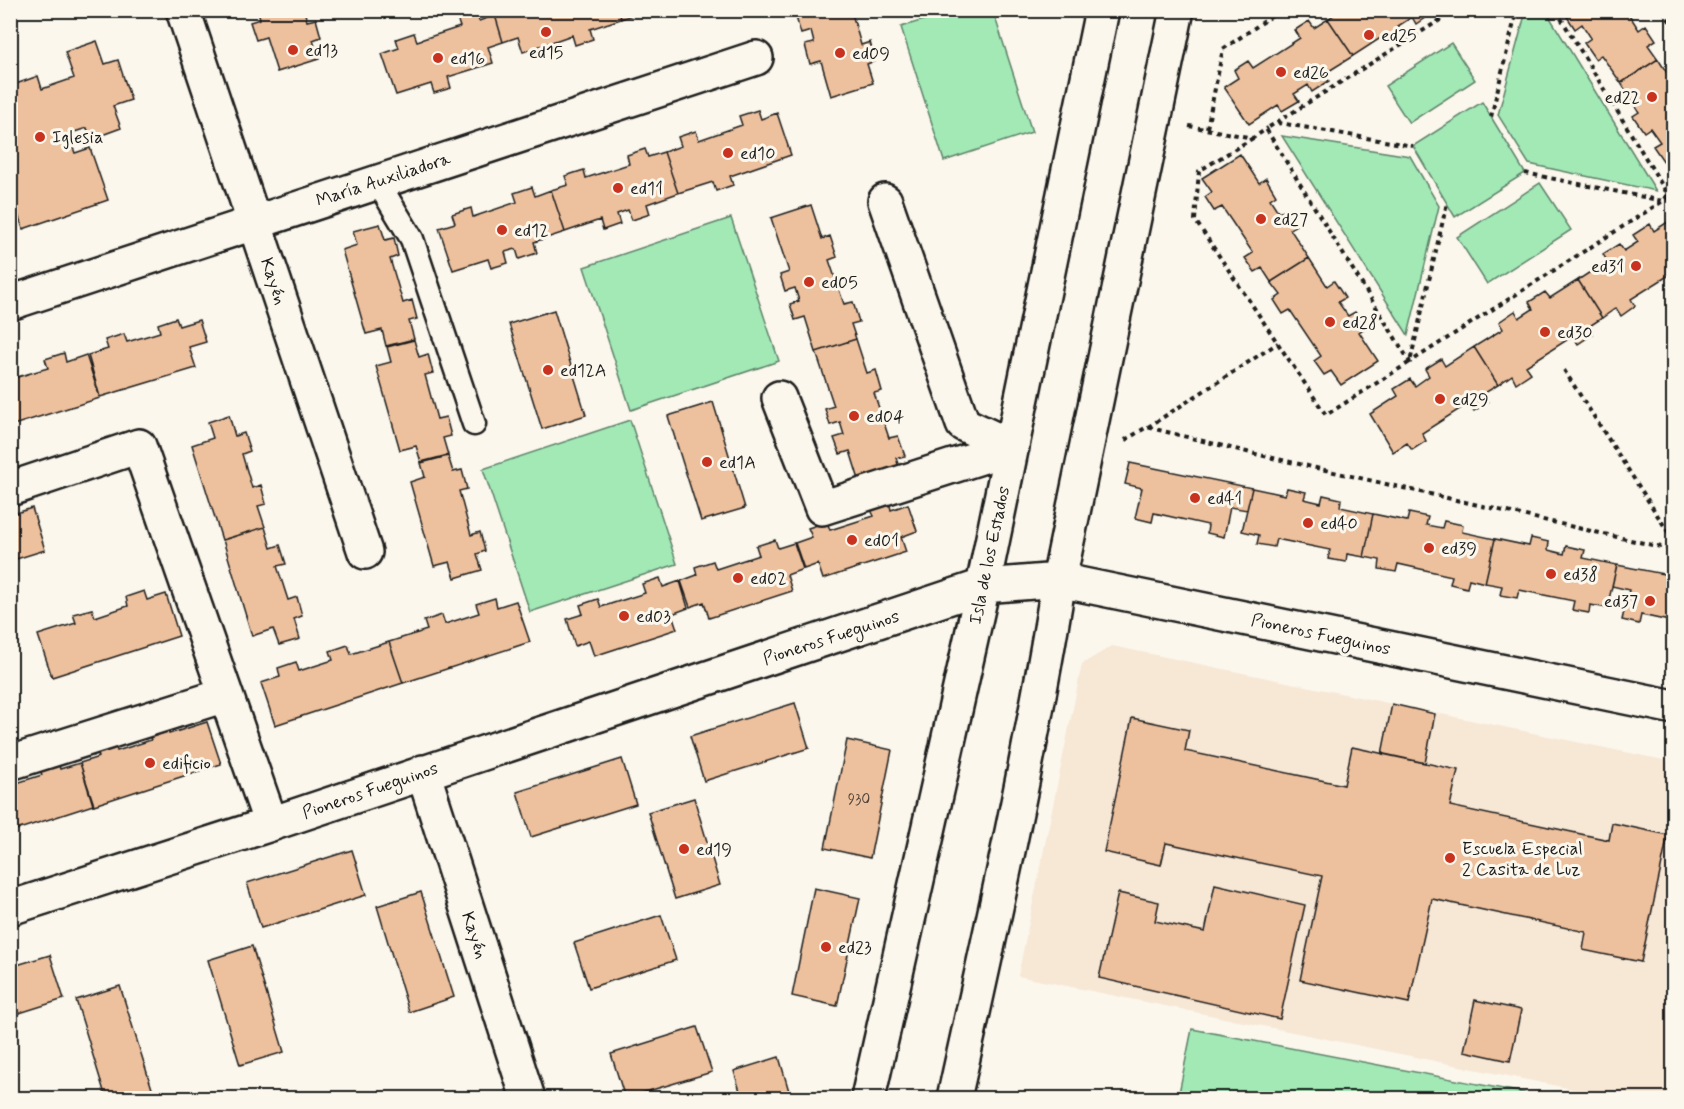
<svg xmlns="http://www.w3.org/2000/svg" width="1684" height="1109" font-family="Mynerve,sans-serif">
<rect width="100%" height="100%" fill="#fbf7ec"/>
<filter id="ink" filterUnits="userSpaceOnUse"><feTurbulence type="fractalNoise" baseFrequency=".0167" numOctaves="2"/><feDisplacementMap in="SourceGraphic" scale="12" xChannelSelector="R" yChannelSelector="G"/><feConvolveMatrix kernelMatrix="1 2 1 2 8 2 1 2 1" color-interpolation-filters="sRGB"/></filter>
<g filter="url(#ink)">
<path fill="#f7e7d5" d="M1112 646 1673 762V1098H1617L1018 976 1082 664Z"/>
<path fill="#a2e9b6" stroke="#5f8269" stroke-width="1.5" d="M953 11H993L1032 132 944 161 901 27Z
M1526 11H1546L1656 191 1529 164 1498 115Z
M1451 43 1475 80 1409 123 1385 86Z
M1482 102 1525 173 1455 217 1413 146Z
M1282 136 1410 156 1439 206 1408 335Z
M1540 183 1571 230 1487 284 1457 237Z
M731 218 779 361 631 410 584 267Z
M630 420 677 564 530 612 483 469Z
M1192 1029 1550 1098H1178Z"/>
<path fill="#eec19e" stroke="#1c1c1c" stroke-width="1.5" d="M258 10H304L307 21 316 19 321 37 313 40 319 59 277 72 266 37 256 40 250 22 260 19Z
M509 10H619L621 19 590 29 593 39 575 45 572 35 523 52 518 37 503 42 495 15Z
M619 10H645L621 19Z
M804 10H851L861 45 870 42 875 61 867 64 873 83 831 96 821 61 810 64 805 45 814 43 811 31 801 34 796 17 805 14Z
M1341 10H1431L1432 13 1416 24 1412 17 1398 26 1402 33 1386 43 1382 37 1353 56 1328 19Z
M1567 10H1626L1639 30 1646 25 1656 40 1648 45 1658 59 1621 83 1601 55 1595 59 1584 43 1591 38 1582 24 1575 29 1564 12Z
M476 12 479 21 495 15 503 42 488 47 493 63 448 77 451 88 434 93 431 84 396 95 382 54 399 48 396 39 414 33 417 41 460 27 457 18Z
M1328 19 1353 56 1324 74 1329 81 1312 92 1308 85 1294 94 1299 101 1282 111 1278 105 1249 124 1224 87 1238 78 1234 70 1248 61 1253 68 1300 38 1295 30 1309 21 1314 28Z
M97 41 105 64 118 60 131 100 113 106 121 128 91 139 87 128 68 134 75 153 90 148 108 200 23 229 10 191V73L12 72 16 84 38 76 42 89 74 78 65 52Z
M1658 59 1667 73 1674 69V163L1670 158 1664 162 1653 146 1660 142 1650 128 1644 132 1633 116 1639 112 1621 83Z
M758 110 761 119 777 113 791 155 730 176 733 185 716 191 713 182 678 193 664 152 681 146 678 137 696 131 699 140 742 125 739 116Z
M645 149 648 157 664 152 678 193 647 204 650 214 632 220 628 210 617 214 620 224 603 230 600 220 565 232 551 190 568 185 565 176 584 170 586 178 629 164 627 155Z
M1240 154 1259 183 1266 178 1276 195 1270 199 1279 213 1285 209 1296 225 1290 229 1309 258 1271 282 1262 268 1255 272 1245 258 1253 253 1222 207 1214 211 1205 197 1212 192 1202 178Z
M532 187 535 196 551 190 565 232 534 242 537 253 519 259 516 249 505 252 508 263 491 268 488 259 453 270 439 228 455 223 452 214 471 208 473 217 517 202 514 193Z
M811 205 822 239 830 236 837 257 829 260 844 304 853 302 859 322 851 324 856 339 816 352 805 317 795 320 790 304 799 301 795 288 785 291 780 275 789 272 771 218Z
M1674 218V272L1631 299 1635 306 1621 316 1616 308 1602 318 1578 280 1607 261 1603 254 1619 244 1624 251 1638 242 1633 235 1650 224 1654 231Z
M380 224 385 240 394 238 398 256 390 259 403 303 412 300 417 319 409 321 414 339 386 346 382 330 366 334 342 250 357 245 353 231Z
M1309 258 1327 286 1334 281 1345 298 1338 302 1348 316 1355 312 1365 328 1359 332 1378 361 1341 385 1331 371 1324 375 1314 361 1321 356 1290 310 1283 314 1274 300 1281 295 1271 282Z
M1578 280 1602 318 1588 327 1593 334 1578 344 1573 336 1526 366 1531 373 1516 383 1512 375 1498 385 1474 347 1503 329 1499 322 1515 311 1519 318 1533 309 1529 302 1545 292 1550 298Z
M554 310 586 415 542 429 509 324Z
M176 318 179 326 199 320 206 342 189 347 196 368 100 397 88 355 108 349 105 340 124 334 127 342 160 332 158 324Z
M856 339 867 373 876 370 882 391 874 393 889 438 898 436 905 456 896 458 901 473 861 486 850 451 840 454 834 438 844 435 840 422 830 425 825 409 834 406 816 352Z
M414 340 419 357 428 354 433 373 425 375 437 419 446 417 451 436 443 438 448 455 421 462 416 446 400 450 376 366 391 362 387 347Z
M1474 347 1498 385 1483 394 1488 402 1474 411 1469 403 1422 433 1426 441 1412 450 1407 443 1393 452 1370 414 1398 396 1394 389 1410 379 1415 386 1429 376 1425 369 1441 359 1445 366Z
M64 353 66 362 86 355 100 398 10 426V370H12L14 378 48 368 45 359Z
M713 402 745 508 701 521 668 416Z
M229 415 235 436 244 433 250 451 242 454 252 488 261 485 266 504 258 506 265 527 222 540 192 445 213 438 208 422Z
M448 456 453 472 462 470 467 489 459 491 471 535 480 532 485 551 477 554 482 570 455 578 450 562 434 566 410 482 425 477 421 463Z
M1130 463 1252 488 1247 510 1230 507 1224 537 1207 533 1208 525 1154 513 1152 522 1135 518 1142 488 1125 484Z
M1252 488 1285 495 1287 488 1306 492 1304 499 1321 503 1323 495 1341 499 1340 507 1373 514 1364 557 1347 554 1346 562 1328 559 1330 550 1276 539 1274 547 1257 544 1259 535 1242 531Z
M889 501 891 510 908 504 917 531 901 537 906 552 823 579 818 564 804 569 795 543 812 537 808 528 827 522 830 530 874 516 870 508Z
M32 508 45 550 10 561V515Z
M1409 513 1428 517 1426 525 1442 528 1444 521 1463 525 1462 532 1495 539 1485 583 1469 579 1467 588 1450 584 1452 576 1398 564 1396 572 1379 569 1380 560 1364 557 1373 514 1407 521Z
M265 527 271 548 280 545 286 564 277 566 288 600 297 597 302 616 294 619 300 639 279 645 273 629 252 636 223 540Z
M1531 538 1549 542 1548 550 1564 554 1566 546 1585 550 1583 558 1617 565 1607 608 1590 605 1589 613 1572 610 1574 601 1519 590 1517 598 1500 595 1502 586 1485 583 1495 539 1529 546Z
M775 540 778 548 794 543 803 569 787 575 792 591 709 618 704 602 690 607 681 581 697 575 695 567 713 561 716 569 759 555 756 546Z
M1617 565 1674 576V622L1641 615 1639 624 1622 620 1629 590 1612 586Z
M660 578 663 587 680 581 688 608 672 614 677 629 594 656 589 641 575 646 567 619 583 614 580 605 598 599 601 607 645 593 642 584Z
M144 591 147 600 166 594 179 636 52 677 38 635 76 623 73 614 92 609 95 617 128 606 126 597Z
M495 598 497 607 516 601 530 642 403 683 389 642 427 630 424 621 442 615 445 624 479 613 476 604Z
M389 642 403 683 275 725 261 683 280 677 278 668 296 662 299 671 333 660 330 651 348 645 351 654Z
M795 703 809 748 704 781 690 736Z
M1392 704 1435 714 1425 763 1382 754Z
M1132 718 1189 730 1185 751 1344 785 1352 747 1458 770 1450 806 1609 840 1612 823 1668 835 1641 962 1583 950 1586 932 1432 899 1409 1003 1300 980 1322 876 1166 843 1161 865 1104 852Z
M207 722 221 764 94 805 80 763 99 757 96 748 115 742 117 751 151 740 148 732 167 726 169 734Z
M847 740 892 750 870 858 825 848Z
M622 759 636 804 531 837 517 792Z
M58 761 60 769 80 763 93 805 10 832V785L42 775 39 767Z
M694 798 720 885 675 899 648 812Z
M352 850 366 895 261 928 247 883Z
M1215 884 1305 905 1280 1019 1099 978 1118 893 1159 902 1155 921 1205 932Z
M814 888 860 898 837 1006 792 996Z
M421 892 454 997 409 1012 377 906Z
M661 915 676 960 589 988 574 943Z
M252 946 284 1052 240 1065 208 960Z
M50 955 64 999 10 1016V967Z
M120 986 153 1092 130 1098H106L76 1000Z
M1475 1000 1521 1010 1510 1061 1464 1051Z
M697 1027 712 1072 625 1098 611 1054Z
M779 1057 791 1098H742L734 1071Z"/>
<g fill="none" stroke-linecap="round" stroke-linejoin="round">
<g stroke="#1c1c1c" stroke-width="27">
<path id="service" d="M377 181 412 239 474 424"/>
</g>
<g stroke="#1c1c1c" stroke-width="38">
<path id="minor" d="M183 10 365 552
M885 201 963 424 1012 447
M10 303 756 58
M779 398 822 508 1012 447
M10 489 139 446 271 824
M10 763 225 695
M423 772 528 1098
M10 908 271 824 983 586 1059 580 1674 707
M868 1098 983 586 1102 10
M954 1098C992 927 1031 754 1059 580L1177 10"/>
</g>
<path stroke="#1c1c1c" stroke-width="4" stroke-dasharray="4.5 4.5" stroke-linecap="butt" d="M1456 10 1266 129 1410 362 1663 201 1668 195 1556 10
M1663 10 1674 28
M1491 117 1517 10
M1278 124 1280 123 1413 146
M1189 126 1253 138 1268 128
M1207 128 1223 49 1281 10
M1253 138 1199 171 1195 220 1326 415 1410 362 1447 203
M1525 173 1663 201 1674 196
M1564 370 1674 541
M1148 427 1278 343
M1125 440 1147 427 1251 453 1674 550"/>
<use href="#service" stroke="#fbf7ec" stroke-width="22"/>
<use href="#minor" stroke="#fbf7ec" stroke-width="33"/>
</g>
</g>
<g fill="#c8321e" stroke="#fbf7ec" stroke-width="2">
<circle cx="546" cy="32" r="6"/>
<circle cx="1369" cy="35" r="6"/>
<circle cx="293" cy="50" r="6"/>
<circle cx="840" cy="53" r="6"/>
<circle cx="438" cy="58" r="6"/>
<circle cx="1281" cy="72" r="6"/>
<circle cx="1652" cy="97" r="6"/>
<circle cx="40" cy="137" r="6"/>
<circle cx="728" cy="153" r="6"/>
<circle cx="618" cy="188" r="6"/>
<circle cx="1261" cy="219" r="6"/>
<circle cx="502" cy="230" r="6"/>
<circle cx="1636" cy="266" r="6"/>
<circle cx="809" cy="282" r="6"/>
<circle cx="1330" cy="322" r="6"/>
<circle cx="1545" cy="332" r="6"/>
<circle cx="548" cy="370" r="6"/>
<circle cx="1440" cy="399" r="6"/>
<circle cx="854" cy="416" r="6"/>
<circle cx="707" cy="462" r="6"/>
<circle cx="1195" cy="498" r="6"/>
<circle cx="1308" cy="523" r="6"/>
<circle cx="852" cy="540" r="6"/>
<circle cx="1429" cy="548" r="6"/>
<circle cx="1551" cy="574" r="6"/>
<circle cx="738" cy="578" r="6"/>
<circle cx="1650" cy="601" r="6"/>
<circle cx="624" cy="616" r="6"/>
<circle cx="150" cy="763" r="6"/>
<circle cx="684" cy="849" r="6"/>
<circle cx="1450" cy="858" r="6"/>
<circle cx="826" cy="947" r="6"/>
</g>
<g text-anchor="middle" stroke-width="6" stroke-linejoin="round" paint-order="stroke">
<g font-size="15" fill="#50453c">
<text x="859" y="804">930</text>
</g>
<g font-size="18" fill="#1c1c1c" stroke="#fbf7ec" text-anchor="start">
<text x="1381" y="41">ed25</text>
<text x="305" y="56">ed13</text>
<text x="546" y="58" text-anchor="middle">ed15</text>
<text x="852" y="59">ed09</text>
<text x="450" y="64">ed16</text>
<text x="1293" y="78">ed26</text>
<text x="1640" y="103" text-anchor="end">ed22</text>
<text x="52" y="143">Iglesia</text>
<text x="740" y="159">ed10</text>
<text x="630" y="194">ed11</text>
<text x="1273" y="225">ed27</text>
<text x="514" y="236">ed12</text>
<text x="1624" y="272" text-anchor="end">ed31</text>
<text x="821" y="288">ed05</text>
<text x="1342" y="328">ed28</text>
<text x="1557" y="338">ed30</text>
<text x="560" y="376">ed12A</text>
<text x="1452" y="405">ed29</text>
<text x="866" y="422">ed04</text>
<text x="719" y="468">ed1A</text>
<text x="1207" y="504">ed41</text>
<text x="1320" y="529">ed40</text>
<text x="864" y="546">ed01</text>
<text x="1441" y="554">ed39</text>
<text x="1563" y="580">ed38</text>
<text x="750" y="584">ed02</text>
<text x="1638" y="607" text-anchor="end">ed37</text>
<text x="636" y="622">ed03</text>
<text x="162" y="769">edificio</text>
<text x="1462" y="854">Escuela Especial<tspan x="1462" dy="21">2 Casita de Luz</tspan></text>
<text x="696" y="855">ed19</text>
<text x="838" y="953">ed23</text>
</g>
<g font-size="18" fill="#1c1c1c" stroke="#fbf7ec">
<text transform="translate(383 179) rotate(-18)" y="6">María Auxiliadora</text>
<text transform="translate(274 281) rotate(72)" y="6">Kayén</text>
<text transform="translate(989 555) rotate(-78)" y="6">Isla de los Estados</text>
<text transform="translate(1321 634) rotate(12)" y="6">Pioneros Fueguinos</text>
<text transform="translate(831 637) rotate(-18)" y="6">Pioneros Fueguinos</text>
<text transform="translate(370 790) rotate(-19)" y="6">Pioneros Fueguinos</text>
<text transform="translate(475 935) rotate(72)" y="6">Kayén</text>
</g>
</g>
<rect width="1684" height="1109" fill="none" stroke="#fbf7ec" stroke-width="36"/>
<rect x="18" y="18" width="1648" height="1073" fill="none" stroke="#1c1c1c" stroke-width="2" filter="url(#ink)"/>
</svg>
